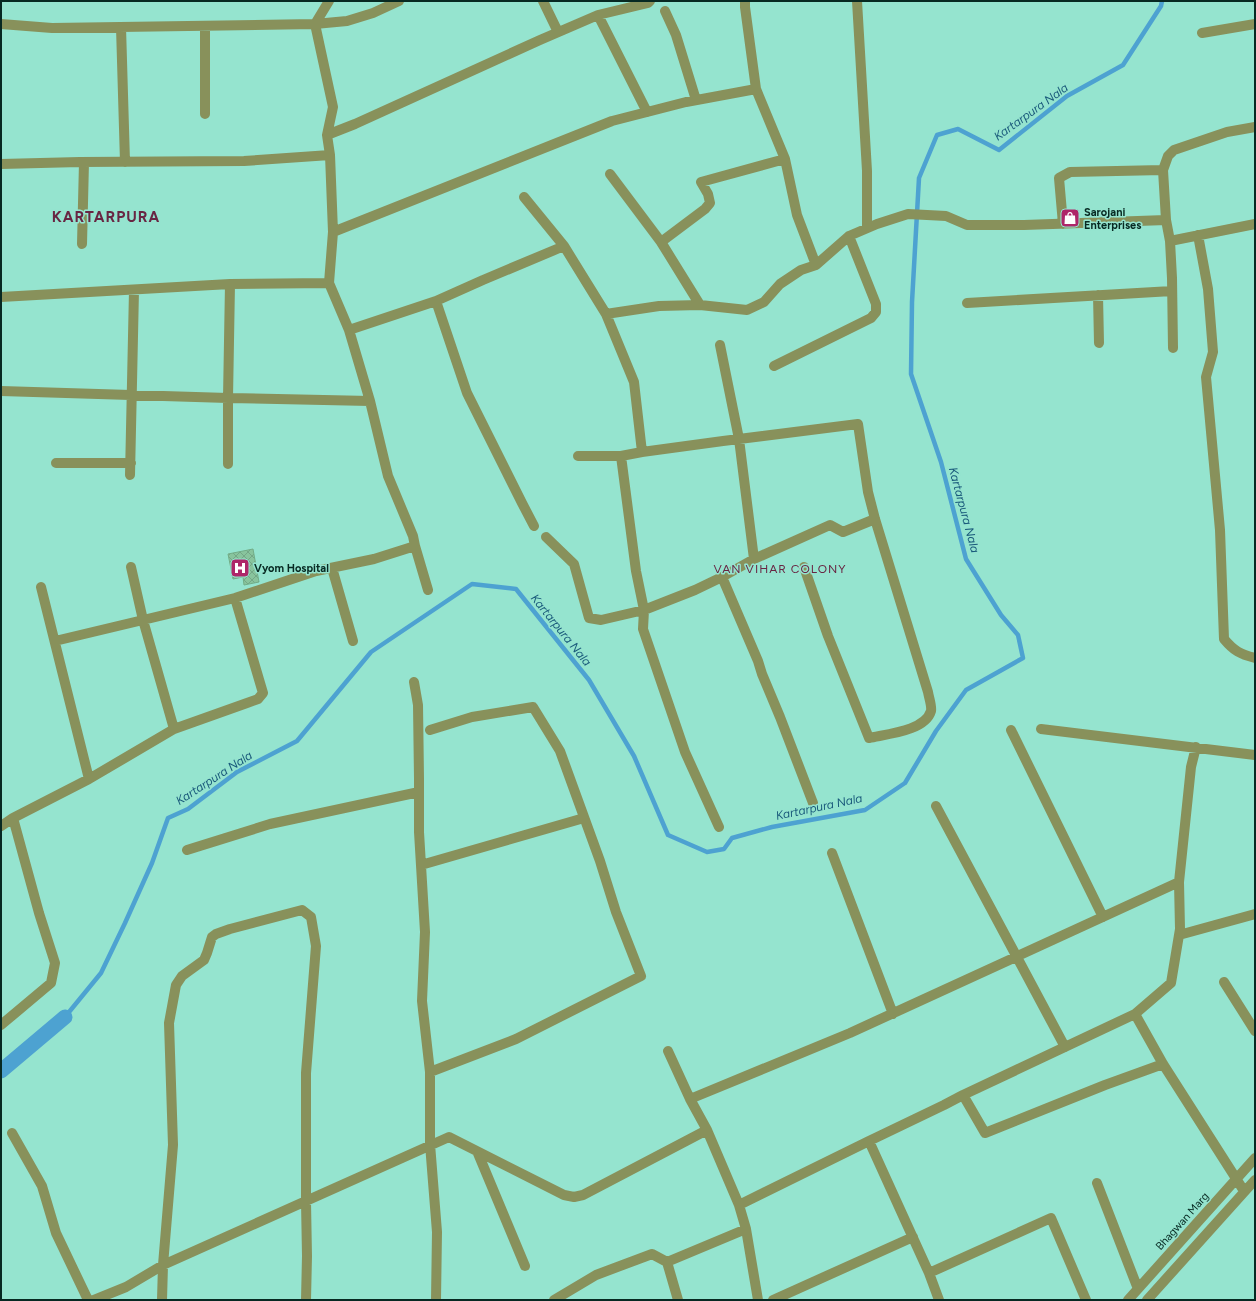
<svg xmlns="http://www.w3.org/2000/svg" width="1256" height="1301" font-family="Figtree,sans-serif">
<defs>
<pattern id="building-cross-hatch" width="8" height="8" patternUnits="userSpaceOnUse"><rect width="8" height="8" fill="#88c49d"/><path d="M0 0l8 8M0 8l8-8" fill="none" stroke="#74a887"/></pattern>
</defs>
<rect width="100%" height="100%" fill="#95e4cf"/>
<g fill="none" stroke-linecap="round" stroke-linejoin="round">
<path stroke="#4da2d1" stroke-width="4.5" d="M65 1017 101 973 125 923 152 863 168 818 188 809 237 772 297 741 371 652 472 584 516 589 589 680 634 756 668 835 707 852 724 849 732 838 772 827 865 810 905 783 936 731 966 690 1023 658 1018 635 1001 615 966 559 941 462 911 374 912 302 919 178 937 135 958 129 999 150 1067 96 1123 65 1161 6 1162 1"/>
<path stroke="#4da2d1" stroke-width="15" d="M1 1071 65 1017"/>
</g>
<path fill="url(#building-cross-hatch)" stroke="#72ad87" d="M253 549 259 582 244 585 243 577 233 579 228 554Z"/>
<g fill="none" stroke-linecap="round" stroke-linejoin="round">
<path stroke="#88915b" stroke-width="10" d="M543 1 558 32
M745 1V7L756 89 785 159 797 215 816 265
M857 1 867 171V228
M665 11 676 35 696 100
M598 15 647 112
M1 24 52 28 315 24 333 107 327 135 330 155
M315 24 347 21 373 13 399 1
M315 24 329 1
M205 26V114
M121 27 125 162
M1202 33 1255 24
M327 135 355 124 540 40 598 15 648 3 650 1
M1 164 80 162 244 161 330 155 333 232
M610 174 661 242 700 305
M524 197 564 246
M1166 220 1163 170 1168 156 1174 150 1227 132 1255 127
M1063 224 1059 178 1070 172 1163 170
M1198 235 1208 289 1213 352 1206 377 1220 530 1224 639C1234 651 1240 654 1255 658
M661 242 705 209 710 203 708 194 701 182 785 159
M82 244 84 162
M329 283 333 232 612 121 686 102 756 89
M1098 295 1099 343
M1 297 230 284 329 283 349 330
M436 301 467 393 522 503 534 526
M967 303 1172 291
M606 314 634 382 642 452
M720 345 739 439 754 559 722 577
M1173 348 1172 278 1170 241 1255 224
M774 366 871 318 876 312V304L849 236
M1 391 228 398 370 401
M578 456H621L642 452 723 441 858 424 868 492 875 519 928 692C929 698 932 706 931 711 925 731 887 734 869 738L828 636 804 567
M621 456 636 571 644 610 695 590 722 577 758 661 762 674 780 717 813 803
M56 463H131
M228 464V398L230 284
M130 475 134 290
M546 537 574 564 589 618 601 620 644 610 643 629 685 752 719 827
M415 546 428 590
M754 559 830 525 843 532 875 519
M332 568 353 641
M41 587 89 779
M55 641 143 620 131 567
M414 682 418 705 419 778V832L425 932 422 1001 430 1072
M174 729 247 703 258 699 263 693 235 598
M1041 729 1255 755
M430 730 472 717 533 707 560 751 600 861 616 912 641 976 516 1039 430 1072V1144L437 1232 436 1300
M1011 730 1103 917
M936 806 1065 1047
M1 826 13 818 89 779 174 729 143 620 235 598 316 571 374 559 415 546 413 536 388 476 370 401 349 330 436 301 483 280 564 246 606 314 659 306 700 305 747 310 764 302 780 284 801 270 816 265 849 236 877 224 908 214 946 216 967 225H1024L1166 220 1170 241
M187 850 270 824 419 792
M832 853 893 1014
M421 865 584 818
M1179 935 1255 914
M1224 982 1255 1031
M1135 1014 1171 983 1180 929 1179 882 1191 767 1196 747
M1 1025 51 983 55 963 39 913 13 818
M668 1051 690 1099 707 1130 739 1205
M963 1095 985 1133 1105 1085 1163 1064
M690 1099 850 1033 1179 882
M12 1133 42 1186 56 1233 88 1300
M477 1151 525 1266
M1097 1183 1138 1289
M929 1273 1051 1218 1086 1300
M94 1300 126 1287 163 1265 449 1137 564 1195 574 1197 583 1195 707 1130
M162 1300 163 1265 173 1145 169 1023 176 985 182 976 204 960 207 953 212 937 216 934 230 929 302 910 311 917 316 946 306 1073V1202L307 1256 306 1300
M554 1300 596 1275 652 1254 667 1262
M678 1300 667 1262 746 1229
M758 1300 746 1229 739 1205 869 1141
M773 1300 913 1237
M939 1300 929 1273 869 1141 944 1105 963 1095 1135 1014 1163 1064 1244 1191
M1128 1300 1255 1158
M1147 1300 1255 1180"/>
</g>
<defs>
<g id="shop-square" transform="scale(1)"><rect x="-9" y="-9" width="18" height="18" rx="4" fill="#ae2669" stroke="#95e4cf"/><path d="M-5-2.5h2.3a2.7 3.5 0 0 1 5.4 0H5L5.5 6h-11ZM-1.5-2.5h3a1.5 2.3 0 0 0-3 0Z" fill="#fff"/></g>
<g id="hospital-square" transform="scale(1)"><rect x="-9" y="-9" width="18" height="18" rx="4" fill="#ae2669" stroke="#95e4cf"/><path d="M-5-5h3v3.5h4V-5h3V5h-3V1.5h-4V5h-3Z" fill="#fff"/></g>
</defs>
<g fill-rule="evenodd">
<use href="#shop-square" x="1070" y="218"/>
<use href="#hospital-square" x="240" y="568"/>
</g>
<g text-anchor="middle" stroke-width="3" stroke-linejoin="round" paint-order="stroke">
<g font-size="11" font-weight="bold" fill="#072922" stroke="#95e4cf" text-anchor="start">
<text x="1084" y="216">Sarojani<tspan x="1084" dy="13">Enterprises</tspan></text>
<text x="254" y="572">Vyom Hospital</text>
</g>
<g font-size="11" fill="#072922" stroke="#95e4cf">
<text transform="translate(1182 1221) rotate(-48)" y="4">Bhagwan Marg</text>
</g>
<g font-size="12" font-style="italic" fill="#1a5a7b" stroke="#95e4cf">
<text transform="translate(1031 112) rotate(-36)" y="4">Kartarpura Nala</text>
<text transform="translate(964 510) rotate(75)" y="4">Kartarpura Nala</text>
<text transform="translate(561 630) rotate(51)" y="4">Kartarpura Nala</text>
<text transform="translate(214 778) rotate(-33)" y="4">Kartarpura Nala</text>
<text transform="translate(819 807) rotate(-12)" y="4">Kartarpura Nala</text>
</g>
<g font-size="12" letter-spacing="1" fill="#682643" stroke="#95e4cf">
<text x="780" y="573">VAN VIHAR COLONY</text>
</g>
<g font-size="15" font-weight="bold" letter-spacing="1" fill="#682643" stroke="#95e4cf">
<text x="106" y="222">KARTARPURA</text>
</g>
</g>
<rect width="1256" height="1301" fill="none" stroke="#072922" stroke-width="4"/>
</svg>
